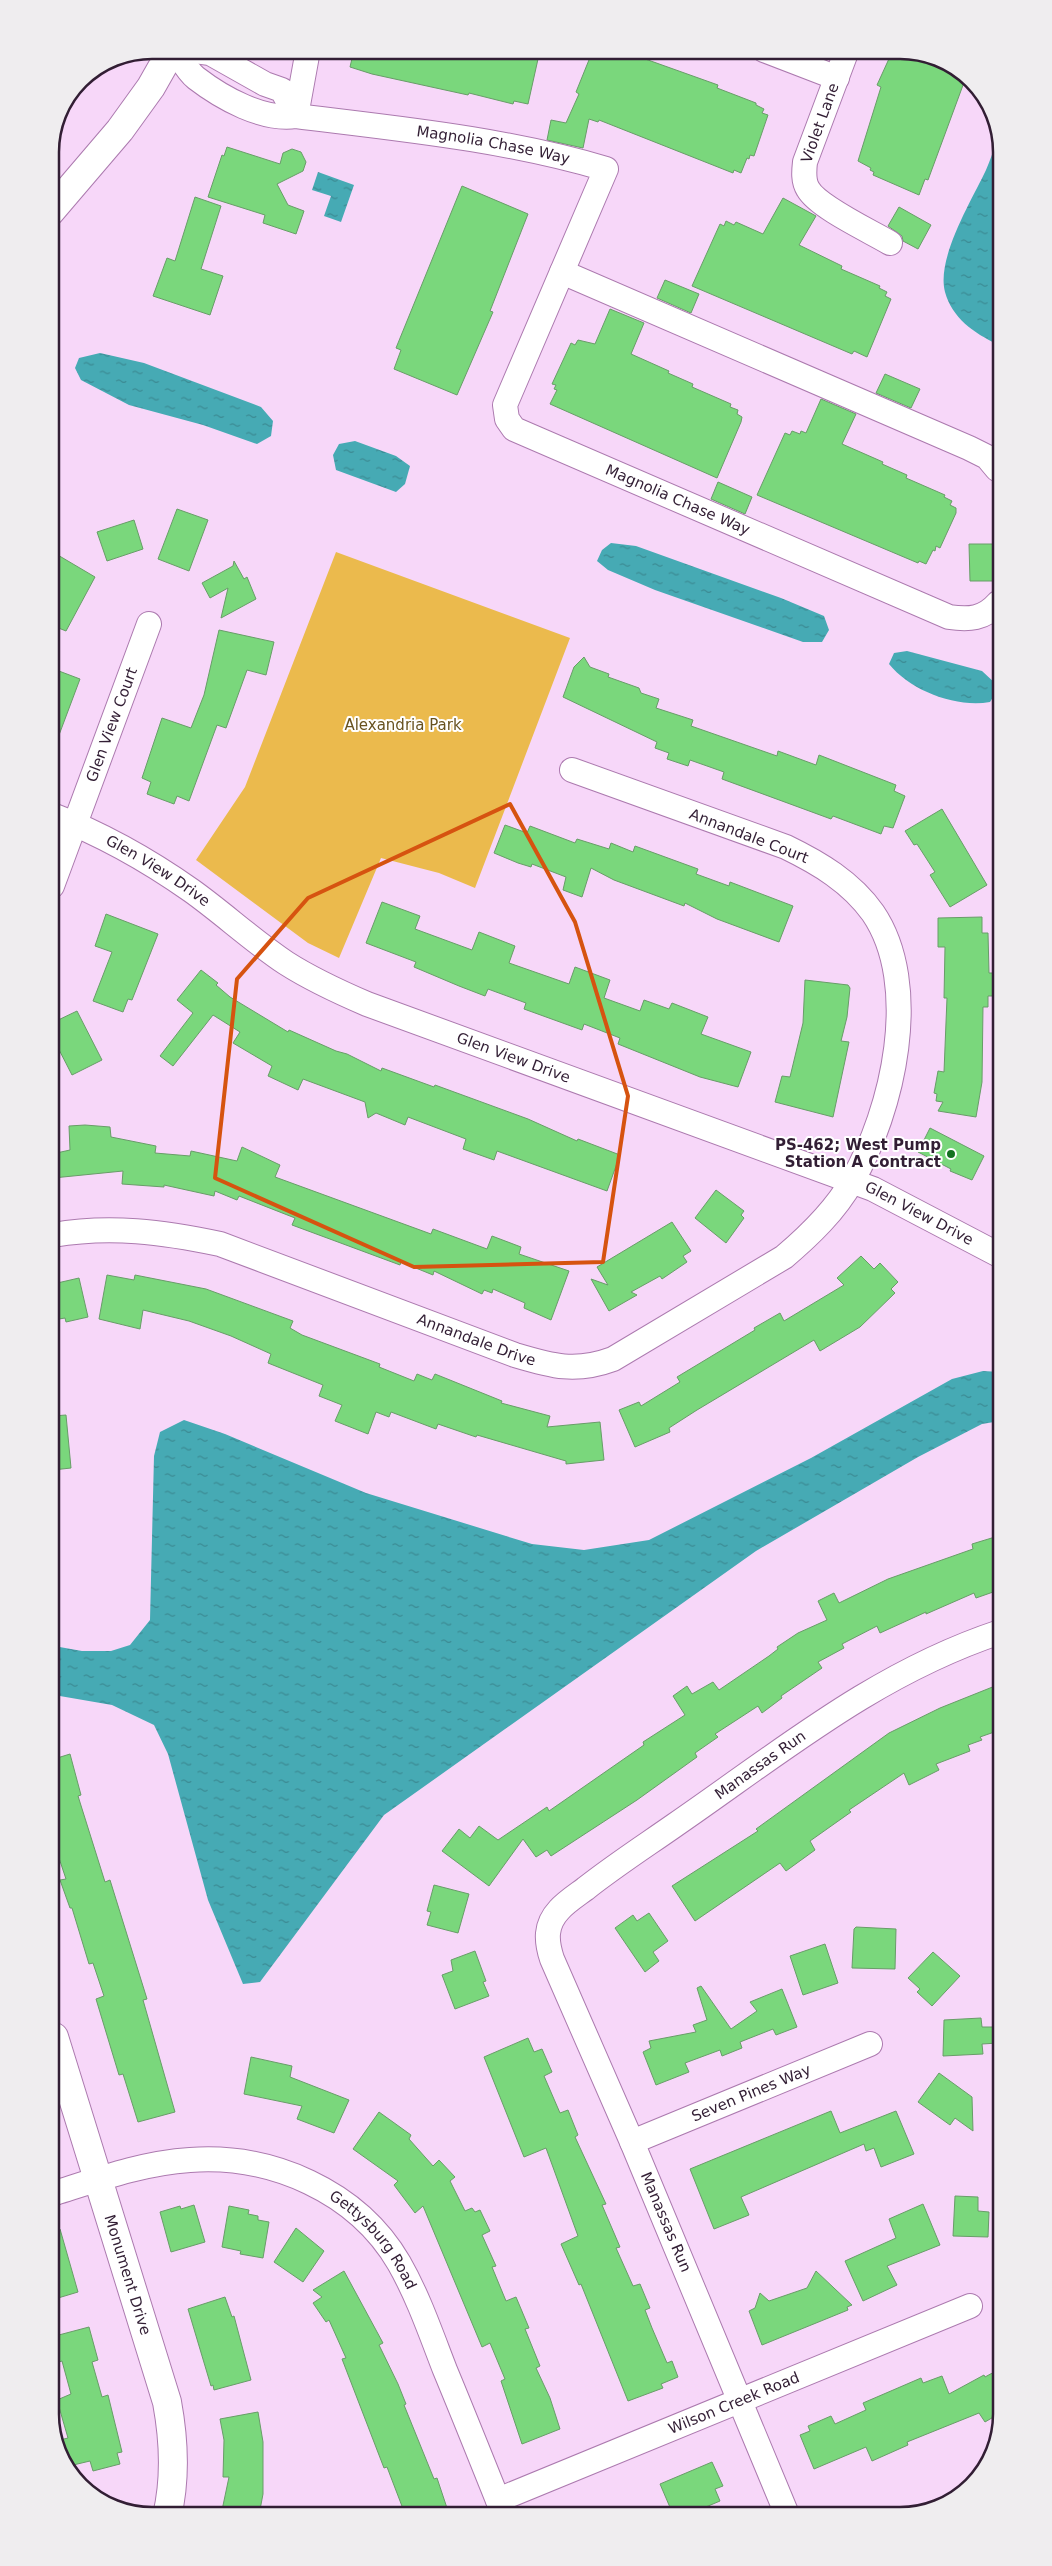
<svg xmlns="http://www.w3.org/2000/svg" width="1052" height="2566" font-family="'DejaVu Sans',sans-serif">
<defs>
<pattern id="water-ripples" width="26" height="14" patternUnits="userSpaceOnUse" patternTransform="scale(1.25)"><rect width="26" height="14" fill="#46aab4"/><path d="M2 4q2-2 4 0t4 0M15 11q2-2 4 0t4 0" fill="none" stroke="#3b8a93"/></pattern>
</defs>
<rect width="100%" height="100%" fill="#f7d7f9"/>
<path fill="#ebba4d" d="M336 552 570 638 475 888 439 873 381 858 339 958 308 943 196 860 245 787Z"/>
<path fill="url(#water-ripples)" d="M997 141V344C974 333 952 318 945 292 936 258 972 200 986 170 990 161 993 151 997 141Z
M318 172 354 185 341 222 324 216 331 196 312 190Z
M100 353 144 363 261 407 273 421 271 436 257 444 203 425 129 405 81 380 75 368 79 358Z
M355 441 396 456 410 466 405 484 396 492 336 470 333 455 339 444Z
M611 543 636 546 781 598 824 616 829 630 822 642H803L655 590 608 570 597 561 602 550Z
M907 651 982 671 996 684 995 694 990 702C956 708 911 691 889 664L894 653Z
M983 1371 1000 1372V1421L982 1424 918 1457 756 1551 384 1815 260 1982 243 1984 208 1900 168 1754 154 1725 112 1705 54 1695V1646L82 1651H111L130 1645 150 1620 154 1456 160 1432 184 1420 225 1434 366 1493 532 1544 584 1550 649 1540 811 1458 952 1379Z"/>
<path fill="#7ad77c" stroke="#689d68" d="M354 50H540L528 104 514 101 513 104 469 93 468 95 372 74 350 67Z
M593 50H620L718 85 717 88 756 103V105L764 109 762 113 768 115 754 156 750 155 749 159 747 158 741 173 734 170 733 173 599 120 598 122 589 119 583 148 547 140 551 120 566 123 579 94 576 92Z
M893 50H907L962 71 966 77 928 180 925 179 919 195 873 175 874 172 870 170 871 168 858 161 881 87 877 85Z
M227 147 280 164 283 153 292 149 301 152 306 162 303 171 277 184 288 205 304 211 296 234 263 223 265 215 208 197 222 155 224 156Z
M462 186 528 214 490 311 493 312 457 395 394 369 401 350 396 348Z
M195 197 221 206 201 269 223 276 210 315 153 296 167 258 175 261Z
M783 198 816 216 799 245 842 266 841 269 880 286 879 288 887 292 885 296 891 299 867 357 854 351 852 354 692 286 720 224 724 226 726 221 734 225 736 222 763 234Z
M899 207 931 225 918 249 903 241 902 236 888 226Z
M665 280 699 294 691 313 657 298Z
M610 309 644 323 631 354 669 371 668 373 693 384 692 387 731 404 730 407 738 410 737 414 742 417 741 422 717 478 550 404 557 390 554 389 556 385 552 384 571 343 575 345 578 340 595 344Z
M885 374 920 389 911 408 876 393Z
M821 399 856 414 842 444 883 462 882 464 907 475 906 478 945 495 944 497 952 501 950 505 956 508V513L940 548 936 546 935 551 933 550 926 564 919 561 918 563 757 495 785 433 790 435 792 431 800 434 801 431 806 433Z
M718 482 752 497 745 514 711 499Z
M177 509 208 520 189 571 158 559Z
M134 520 143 549 107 561 97 532Z
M969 544H996L998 581H970Z
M51 551 95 577 66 631 51 625Z
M234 561 244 579 247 577 256 599 221 618 228 588 210 598 202 583 233 566Z
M219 630 274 642 266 675 247 670 226 728 217 725 189 801 177 796 174 804 147 794 151 782 142 778 162 718 191 728 204 695Z
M584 657 590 667 609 674 608 677 639 688 641 693 659 699 656 708 693 720 691 726 777 756 778 751 816 765 819 755 896 785 894 791 905 796 893 828 884 826 881 834 833 816 831 819 722 779 724 772 690 760 688 766 667 759 669 753 655 748 657 742 563 697 574 667Z
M51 668 80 679 53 751H52Z
M942 809 987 885 950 907 930 875 935 872 917 844 914 845 905 831Z
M505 825 527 833 530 826 575 843 577 839 609 849 611 843 633 852 635 846 698 869 696 874 729 886 730 882 793 906 779 942 717 919 685 903 684 906 614 880 591 868 582 897 563 890 566 877 532 864 531 867 518 863 494 853Z
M382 902 420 916 415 929 472 950 479 932 515 946 509 963 569 984 575 967 610 980 604 998 640 1011 644 1000 669 1009 672 1003 708 1017 701 1034 751 1052 738 1087 700 1077 618 1044 620 1038 584 1024 582 1030 524 1009 526 1003 488 989 485 996 459 986 414 967 416 962 366 943Z
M106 914 158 934 132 1000 128 999 123 1012 93 1001 112 952 95 946Z
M982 917V933H988L989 973H996L995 996H988V1007H983L982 1082 976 1117 938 1111 943 1102 936 1101 937 1094 934 1093 938 1071 944 1072 947 998H944L945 947H938V918Z
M201 970 218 983 216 985 230 997 288 1032 289 1030 336 1051 347 1054 381 1071 382 1068 434 1087 435 1085 528 1119 577 1141 578 1139 620 1155 607 1191 497 1151 494 1160 463 1149 466 1139 408 1117 405 1125 376 1113 368 1118 365 1102 303 1079 298 1090 268 1076 272 1066 233 1043 240 1032 213 1015 173 1066 160 1056 193 1013 177 1000Z
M805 980 848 985 850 988 847 1017 841 1041 849 1042 833 1117 775 1102 782 1076 790 1077 803 1023Z
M77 1011 102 1060 72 1075 52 1036V1023Z
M85 1125 110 1127 111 1137 156 1146 155 1153 190 1156 191 1151 237 1161 242 1147 280 1165 275 1177 431 1234 433 1229 487 1249 492 1236 521 1247 519 1254 569 1271 551 1320 524 1308 525 1303 493 1289 492 1293 484 1290 482 1294 434 1271 433 1275 401 1262 400 1265 292 1225 295 1218 239 1196 237 1200 215 1191 214 1196 164 1185V1187L122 1184 123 1171 53 1178 52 1154 70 1150 69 1126Z
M930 1128 984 1156 972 1180 950 1171 951 1169 918 1152Z
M716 1190 744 1211 741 1215 744 1218 726 1243 695 1218Z
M672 1222 691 1251 683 1256 687 1262 662 1279 660 1276 631 1292 637 1295 609 1311 591 1279 608 1285 597 1267Z
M861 1256 874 1269 880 1263 898 1282 891 1289 895 1293 860 1327 820 1351 814 1340 697 1410 669 1428 670 1432 635 1447 619 1410 639 1402 641 1406 680 1382 677 1377 755 1330 754 1328 780 1313 784 1321 844 1285 837 1278Z
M107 1275 134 1280 135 1275 206 1289 293 1321 290 1328 302 1335 380 1364 379 1367 414 1381 417 1374 432 1380 435 1374 502 1401 501 1403 550 1416 547 1427 600 1422 604 1460 566 1464V1461L477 1435 476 1437 438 1424 436 1429 391 1412 389 1417 376 1412 368 1434 335 1421 342 1405 319 1396 323 1385 268 1363 271 1354 231 1336 189 1321 143 1310 140 1329 99 1319Z
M79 1278 88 1317 66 1322 65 1318 53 1320V1284Z
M66 1415 71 1468 53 1470V1416Z
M995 1537 1000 1550V1588L996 1591 976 1598 974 1593 926 1614V1612L880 1633 877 1626 842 1644 844 1648 818 1662 822 1668 781 1696 782 1698 762 1713 758 1706 715 1734 718 1737 695 1753 697 1757 637 1800 551 1856 547 1850 536 1857 523 1839 489 1886 442 1851 459 1829 470 1838 479 1826 498 1840 547 1807 549 1811 644 1745 643 1742 685 1715 673 1696 687 1686 692 1694 713 1682 719 1690 769 1656 778 1649 777 1647 798 1633 827 1620 818 1601 834 1593 839 1603 888 1579 973 1549 972 1544Z
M1000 1684V1730L980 1737 982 1740 968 1745 970 1751 936 1764 939 1770 909 1785 904 1773 849 1810 851 1812 810 1841 815 1850 786 1871 780 1863 695 1921 672 1886 758 1831 756 1829 889 1733 940 1708Z
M70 1754 81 1795 78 1796 105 1882 110 1880 147 1999 143 2000 175 2112 138 2122 123 2074 119 2075 96 1999 104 1996 93 1963 89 1964 72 1908H70L60 1880 66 1879 54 1843V1759Z
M434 1885 469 1894 458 1933 427 1925 431 1912 427 1911Z
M649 1913 668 1941 653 1952 659 1961 645 1972 615 1928 633 1915 637 1921Z
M856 1927 896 1929 895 1969 852 1968 854 1929Z
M825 1944 838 1983 803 1995 790 1956Z
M475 1951 486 1981 483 1982 489 1996 455 2009 442 1975 453 1971 451 1960Z
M933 1952 960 1976 932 2006 917 1992 920 1989 908 1978Z
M701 1986 731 2029 757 2011 750 2002 782 1989 797 2027 776 2035 773 2029 740 2042 742 2048 722 2056 720 2050 685 2063 689 2072 656 2085 643 2052 651 2048 649 2041 696 2032 693 2025 707 2020 697 1988Z
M981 2018 982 2027H996L998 2043 982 2044 983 2054 943 2056 944 2020Z
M528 2038 534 2052 542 2049 552 2072 544 2076 560 2113 568 2110 578 2135 575 2137 606 2204 602 2205 620 2247 616 2248 633 2286 640 2284 650 2308 645 2310 652 2328 667 2363 672 2361 678 2377 661 2384 663 2388 628 2401 581 2284 579 2285 561 2244 578 2236 546 2148 524 2157 484 2057Z
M251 2057 292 2066 290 2077 349 2100 334 2133 297 2119 302 2106 244 2094Z
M939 2073 972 2097 973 2131 955 2118 950 2125 918 2102Z
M831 2111 840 2133 896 2111 914 2154 881 2167 874 2148 866 2151 864 2144 741 2197 749 2215 714 2229 690 2169Z
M379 2112 411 2135 409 2139 433 2166 439 2160 455 2177 450 2181 465 2211 472 2208 475 2212 480 2210 490 2231 482 2235 496 2266 492 2267 506 2301 516 2297 529 2328 525 2329 540 2366 536 2368 550 2398 560 2429 522 2444 501 2381 505 2379 490 2343 482 2347 423 2206 415 2213 394 2185 398 2181 353 2149Z
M955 2196 978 2197V2211L989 2212 988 2237 953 2236Z
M923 2204 940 2245 887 2266 897 2285 863 2301 845 2261 896 2238 889 2219Z
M194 2205 205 2242 171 2252 160 2212 180 2206 181 2209Z
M229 2206 249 2210 248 2214 258 2216V2220L269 2222 263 2258 240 2254 241 2251 222 2247Z
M296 2228 324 2251 303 2282 274 2262Z
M60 2229 78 2292 58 2298 55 2287V2230Z
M344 2271 383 2343 379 2345 398 2384 406 2404 404 2405 434 2479 437 2478 449 2514H405L387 2467 384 2468 342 2359 346 2358 329 2320 326 2322 313 2303 322 2297 313 2290Z
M816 2271 852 2305 847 2307 848 2310 762 2345 749 2311 755 2308 760 2293 769 2301 807 2288Z
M225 2297 232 2317 234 2316 251 2380 214 2390 213 2385 211 2386 188 2309Z
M89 2327 98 2360 92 2362 102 2397 108 2395 122 2452 117 2453 120 2464 93 2471 90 2461 69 2466 65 2460 60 2440 68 2438 57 2400 71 2394 62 2361 59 2362 55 2345V2336Z
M996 2371 1002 2381V2412L985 2422 979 2413 907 2442 908 2445 872 2461 866 2447 814 2469 800 2435 810 2431 808 2426 831 2416 835 2424 866 2410 863 2403 921 2378 923 2383 942 2376 949 2394 984 2375 985 2377Z
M258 2412 263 2442V2494L259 2515H221L229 2477H223L224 2440 220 2419Z
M712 2462 723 2486 715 2489 720 2501 694 2512H672L660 2484Z"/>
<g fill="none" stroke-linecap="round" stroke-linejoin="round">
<g stroke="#ac7aaf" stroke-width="26">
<g id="minor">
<path id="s1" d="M175 50C181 59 188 72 196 78 222 98 263 121 296 116 401 129 505 139 606 169L505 405 507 419 514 429 949 617C969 620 984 619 998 603"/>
<path d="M187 50 210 53 265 84 282 90 296 116"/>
<path d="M764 50 837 78"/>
<path d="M847 50 805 162C804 171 803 181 808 189 818 207 870 231 890 243"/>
<path d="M296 116 308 50"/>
<path d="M562 272 969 448 987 457 997 469"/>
<path id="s2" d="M52 815C102 834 148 860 192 891 224 914 253 941 286 963 311 979 339 992 367 1004L873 1189 999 1255"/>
<path id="s3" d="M52 886 149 624"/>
<path id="s4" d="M53 1235C110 1225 163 1232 220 1244L515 1355C552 1366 575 1373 613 1359L784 1257C810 1235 835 1211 852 1181 893 1111 922 985 873 913 851 882 819 863 786 847L572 770"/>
<path id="s5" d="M632 2142 870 2044"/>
<path id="s6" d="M55 2193C99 2179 143 2163 190 2160 271 2154 357 2191 399 2263 418 2296 431 2334 445 2370 465 2418 484 2466 503 2513"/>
<path id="s7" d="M498 2500 970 2306"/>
<path id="s8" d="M786 2512 632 2142 552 1959C546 1941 545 1925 559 1910 566 1902 577 1895 585 1889 614 1866 645 1846 675 1825 781 1752 876 1673 1000 1632"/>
</g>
</g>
<g stroke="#ac7aaf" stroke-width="30">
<g id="tertiary">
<path d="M50 212 120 130 151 87 172 50"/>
<path id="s9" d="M54 2037 167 2402C174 2440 176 2478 167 2516"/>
</g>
</g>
<use href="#minor" stroke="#fff" stroke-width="24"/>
<use href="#tertiary" stroke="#fff" stroke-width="28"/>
</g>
<path fill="none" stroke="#d65310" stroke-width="4" stroke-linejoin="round" d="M510 804 575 922 628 1096 603 1262 414 1267 215 1178 237 979 308 898Z"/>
<circle fill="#137120" stroke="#fff" stroke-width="2" cx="951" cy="1154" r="5"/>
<g text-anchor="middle" stroke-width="4" stroke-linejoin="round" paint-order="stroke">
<g font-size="15" fill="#321e34" stroke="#fff">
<text transform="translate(820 123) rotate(-70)" y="5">Violet Lane</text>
<text dy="5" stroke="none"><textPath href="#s1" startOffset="344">Magnolia Chase Way</textPath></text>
<text dy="5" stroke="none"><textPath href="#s1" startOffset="921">Magnolia Chase Way</textPath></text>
<text dy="5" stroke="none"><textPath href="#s3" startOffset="172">Glen View Court</textPath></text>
<text transform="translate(749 836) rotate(21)" y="5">Annandale Court</text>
<text dy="5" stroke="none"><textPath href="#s2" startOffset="120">Glen View Drive</textPath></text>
<text dy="5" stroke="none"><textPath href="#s2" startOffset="525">Glen View Drive</textPath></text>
<text dy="5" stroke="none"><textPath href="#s2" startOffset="960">Glen View Drive</textPath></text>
<text dy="5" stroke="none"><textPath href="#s4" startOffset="442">Annandale Drive</textPath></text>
<text dy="5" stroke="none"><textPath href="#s8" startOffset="901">Manassas Run</textPath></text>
<text dy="5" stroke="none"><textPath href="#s5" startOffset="129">Seven Pines Way</textPath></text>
<text transform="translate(666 2222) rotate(67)" y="5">Manassas Run</text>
<text dy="5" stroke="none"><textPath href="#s6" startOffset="350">Gettysburg Road</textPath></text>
<text dy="5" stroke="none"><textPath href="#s9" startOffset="249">Monument Drive</textPath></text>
<text dy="5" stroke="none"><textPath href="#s7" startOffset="255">Wilson Creek Road</textPath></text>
</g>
<g font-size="15" fill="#68521f" stroke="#fff">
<text x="403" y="730">Alexandria Park</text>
</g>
<g font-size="15" font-weight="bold" fill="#321e34" stroke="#fff" text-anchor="end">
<text x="941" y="1150">PS-462; West Pump<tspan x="941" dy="17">Station A Contract</tspan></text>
</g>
</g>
<path d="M0 0H1052V2566H0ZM152 59H900A93 93 0 0 1 993 152V2414A93 93 0 0 1 900 2507H152A93 93 0 0 1 59 2414V152A93 93 0 0 1 152 59Z" fill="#efedef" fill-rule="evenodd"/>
<path fill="none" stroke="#321e34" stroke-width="2.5" d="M152 59H900A93 93 0 0 1 993 152V2414A93 93 0 0 1 900 2507H152A93 93 0 0 1 59 2414V152A93 93 0 0 1 152 59Z"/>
</svg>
